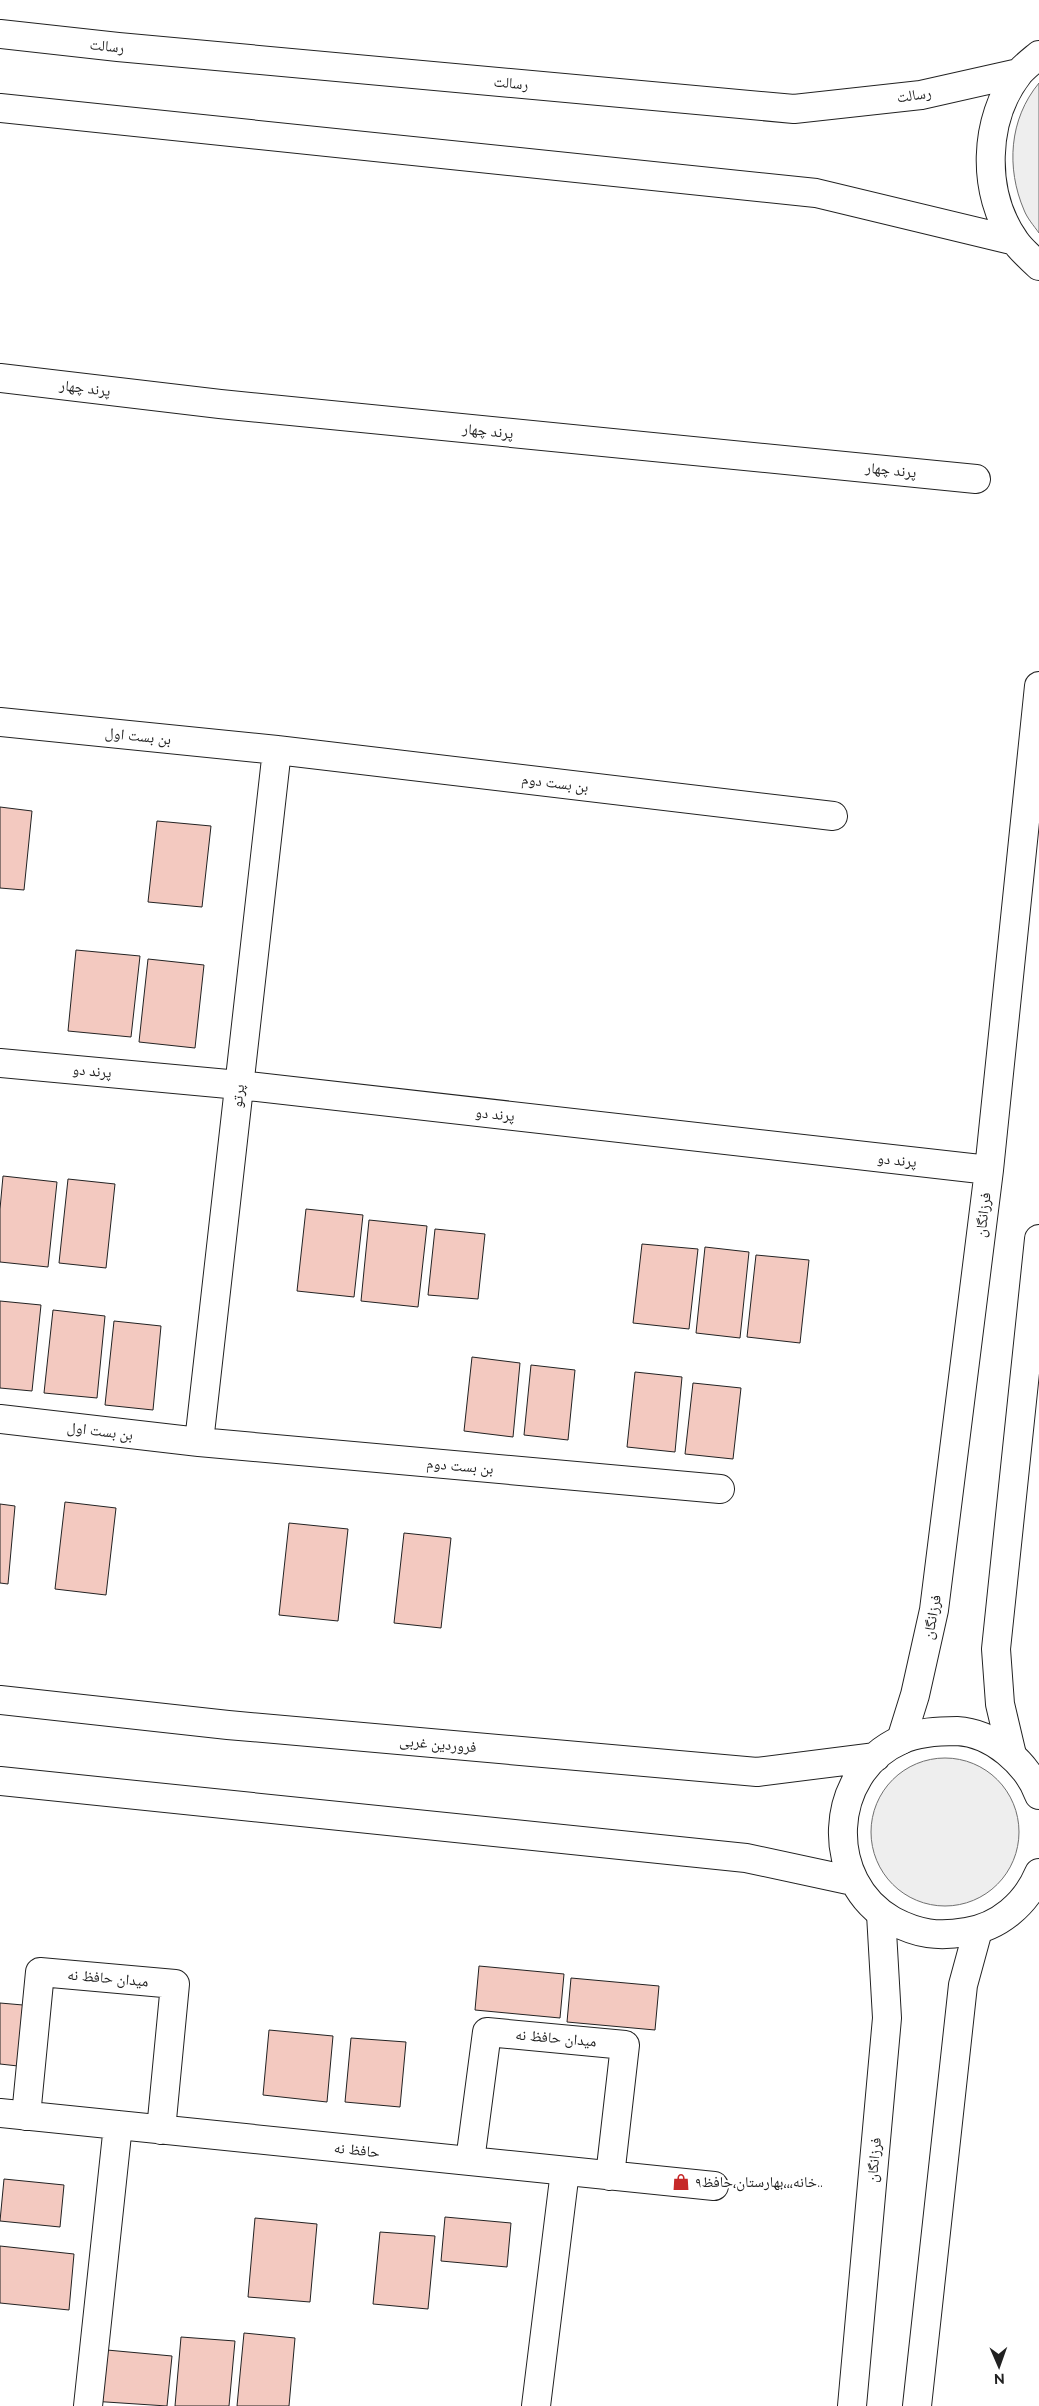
<svg xmlns="http://www.w3.org/2000/svg" width="1039" height="2406" font-family="Raleway,'Noto Naskh Arabic',sans-serif">
<rect width="100%" height="100%" fill="#fff"/>
<path fill="#eee" stroke="#6f6f6f" d="M1039 83V233C1034 226 1027 218 1024 210 1006 168 1009 119 1039 83Z
M871 1832a74 74 0 1 1 148 0a74 74 0 1 1-148 0Z"/>
<path fill="#f3c9c0" stroke="#222" d="M0 807 32 811 24 890 0 888Z
M157 821 211 826 202 907 148 902Z
M76 950 140 956 131 1037 68 1031Z
M148 959 204 965 195 1048 139 1042Z
M3 1176 57 1182 48 1267 0 1262V1209Z
M68 1179 115 1184 106 1268 59 1263Z
M306 1209 363 1215 354 1297 297 1291Z
M369 1220 427 1226 418 1307 361 1301Z
M435 1229 485 1234 478 1299 428 1295Z
M642 1244 698 1249 689 1329 633 1323Z
M705 1247 749 1252 740 1338 696 1333Z
M756 1255 809 1260 800 1343 747 1337Z
M0 1301 41 1305 32 1391 0 1388Z
M53 1310 105 1316 97 1398 44 1393Z
M114 1321 161 1326 153 1410 105 1405Z
M472 1357 520 1363 513 1437 464 1431Z
M531 1365 575 1370 568 1440 524 1435Z
M635 1372 682 1377 675 1452 627 1447Z
M693 1383 741 1388 733 1459 685 1454Z
M65 1502 116 1508 106 1595 55 1589Z
M0 1504 15 1506 8 1584 0 1583Z
M289 1523 348 1529 338 1621 279 1615Z
M404 1533 451 1538 441 1628 394 1623Z
M479 1966 564 1974 560 2018 475 2010Z
M571 1978 659 1986 655 2030 567 2022Z
M0 2003 23 2005 18 2066 0 2064Z
M269 2030 333 2036 327 2102 263 2095Z
M351 2038 406 2042 400 2107 345 2102Z
M4 2179 64 2185 60 2227 0 2221Z
M445 2217 511 2223 507 2267 441 2261Z
M255 2218 317 2224 310 2302 248 2297Z
M380 2232 435 2236 428 2309 373 2304Z
M0 2246 74 2254 69 2310 0 2303Z
M244 2333 295 2338 289 2406H237Z
M181 2337 235 2341 229 2406H175Z
M96 2349 172 2356 167 2406 91 2401Z"/>
<g fill="none" stroke-linecap="round" stroke-linejoin="round">
<g stroke="#222" stroke-width="30">
<path id="minor" d="M0 34 118 47 794 109 921 95 1019 73
M1039 55C1033 60 1025 66 1019 73 983 119 981 193 1015 241 1021 250 1031 258 1039 266
M0 108 816 193 1015 241
M0 378 220 404 976 479
M0 722 277 750 833 816
M0 1063 239 1085 989 1170
M0 1419 199 1442 720 1489
M199 1442 277 750
M901 1740 915 1695 934 1610 989 1170 1039 686
M1012 1755 1000 1704 996 1649 1039 1239
M0 2113 714 2186
M26 2116 40 1972 175 1984 161 2130
M470 2161 487 2032 625 2045 610 2176
M88 2406 118 2125
M536 2406 565 2171
M852 2406 887 2018 881 1914
M917 2406 963 1985 978 1930"/>
</g>
<g stroke="#222" stroke-width="30">
<path id="major" d="M0 1700 228 1725 757 1772 876 1757
M0 1781 746 1858 853 1881
M1039 1795C1027 1763 993 1733 957 1731 938 1731 918 1732 901 1740 827 1773 823 1882 893 1921 918 1934 938 1937 966 1932 999 1927 1026 1904 1039 1873"/>
</g>
<use href="#minor" stroke="#fff" stroke-width="28"/>
<use href="#major" stroke="#fff" stroke-width="28"/>
</g>
<defs>
<g id="shop-bare" transform="scale(1.35)"><path d="M-5-2.5h2.3a2.7 3.5 0 0 1 5.4 0H5L5.5 6h-11ZM-1.5-2.5h3a1.5 2.3 0 0 0-3 0Z" fill="#c62828" stroke="#fff" stroke-width="2.5" paint-order="stroke"/></g>
</defs>
<g fill-rule="evenodd">
<use href="#shop-bare" x="681" y="2182"/>
</g>
<g text-anchor="middle" stroke-width="4" stroke-linejoin="round" paint-order="stroke">
<g font-size="15" fill="#222" stroke="#fff">
<text transform="translate(107 46) rotate(6)" y="5">رسالت</text>
<text transform="translate(511 83) rotate(5)" y="5">رسالت</text>
<text transform="translate(914 95) rotate(-8)" y="5">رسالت</text>
<text transform="translate(85 388) rotate(7)" y="5">پرند چهار</text>
<text transform="translate(488 431) rotate(6)" y="5">پرند چهار</text>
<text transform="translate(891 470) rotate(6)" y="5">پرند چهار</text>
<text transform="translate(138 736) rotate(6)" y="5">بن بست اول</text>
<text transform="translate(555 783) rotate(7)" y="5">بن بست دوم</text>
<text transform="translate(92 1071) rotate(5)" y="5">پرند دو</text>
<text transform="translate(238 1096) rotate(-84)" y="5">پرتو</text>
<text transform="translate(495 1114) rotate(6)" y="5">پرند دو</text>
<text transform="translate(897 1160) rotate(6)" y="5">پرند دو</text>
<text transform="translate(983 1215) rotate(-83)" y="5">فرزانگان</text>
<text transform="translate(100 1431) rotate(7)" y="5">بن بست اول</text>
<text transform="translate(460 1466) rotate(5)" y="5">بن بست دوم</text>
<text transform="translate(932 1617) rotate(-79)" y="5">فرزانگان</text>
<text transform="translate(438 1744) rotate(5)" y="5">فروردین غربی</text>
<text transform="translate(108 1978) rotate(5)" y="5">میدان حافظ نه</text>
<text transform="translate(556 2038) rotate(5)" y="5">میدان حافظ نه</text>
<text transform="translate(357 2150) rotate(6)" y="5">حافظ نه</text>
<text transform="translate(874 2160) rotate(-85)" y="5">فرزانگان</text>
</g>
<g font-size="15" fill="#222" stroke="#fff" text-anchor="start">
<text x="695" y="2187">خانه،،،بهارستان،حافظ۹..</text>
</g>
</g>
<g transform="translate(999 2366) rotate(178)" stroke="#ffffff" stroke-width="4" paint-order="stroke">
<path d="M0-4L9 19L0 12L-9 19Z" fill="#222222"/>
<text y="-8" font-size="14" font-weight="bold" text-anchor="middle" fill="#222222">N</text>
</g>
</svg>
